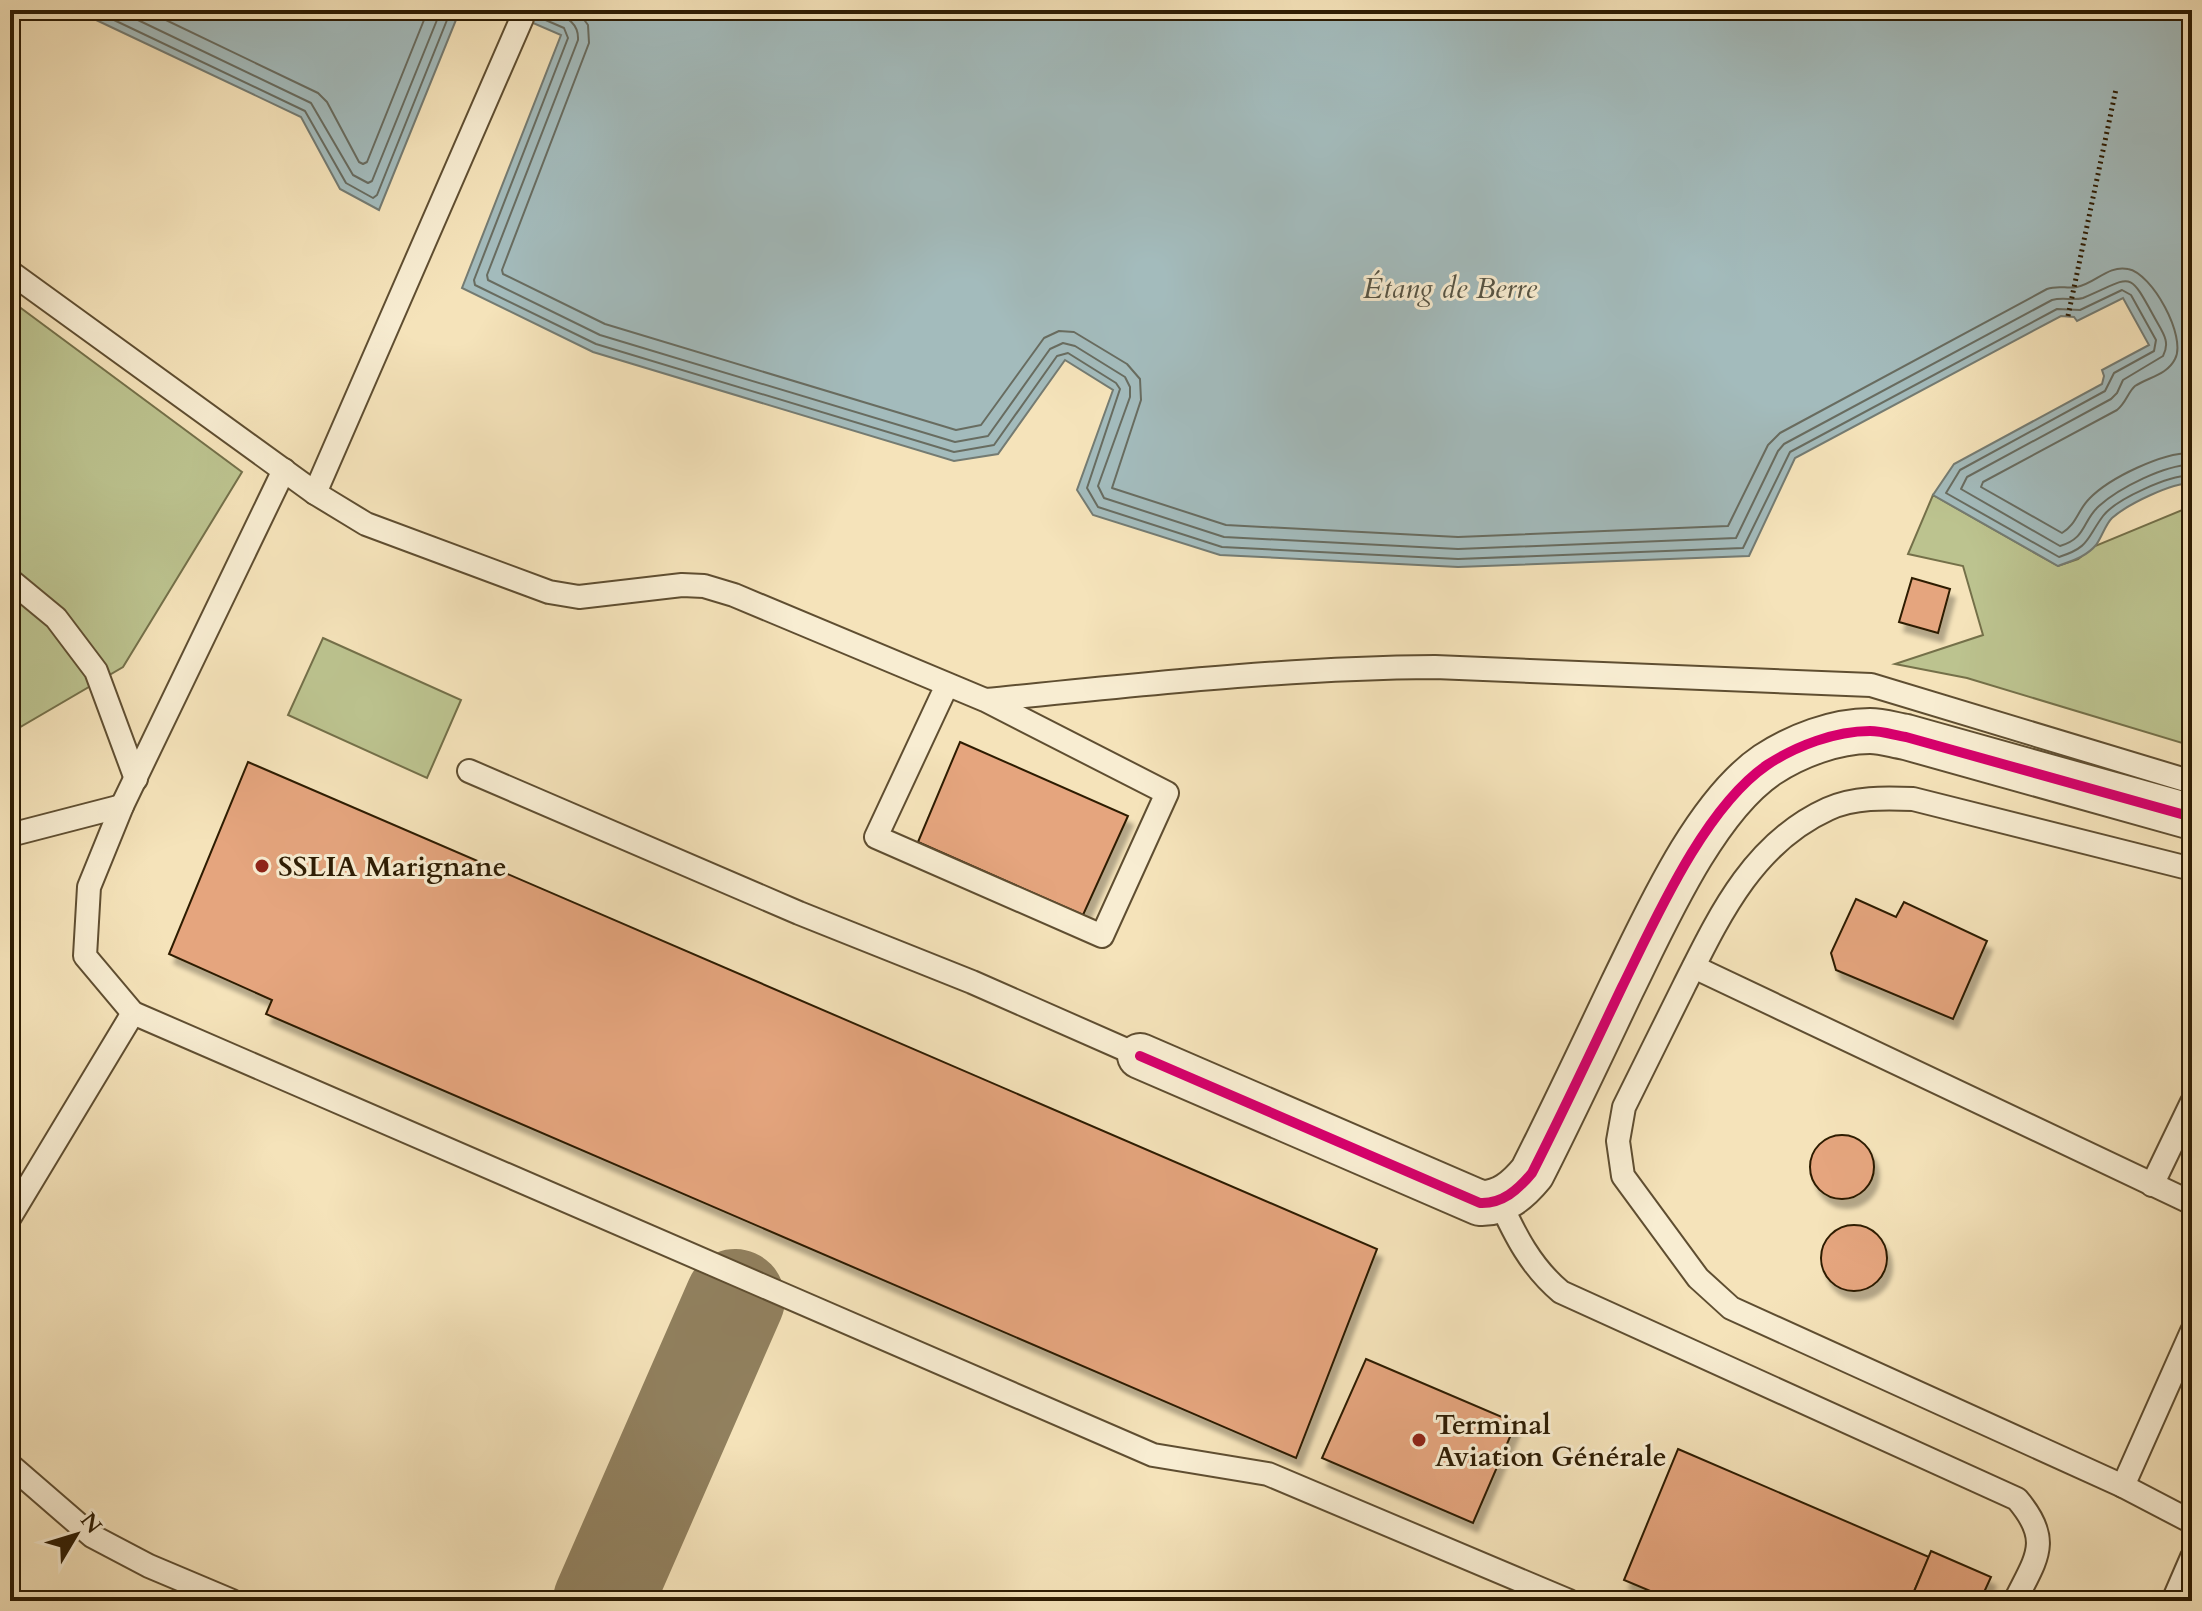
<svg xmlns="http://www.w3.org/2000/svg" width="2202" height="1611" viewBox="0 0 2202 1611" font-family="Cardo,serif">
	<defs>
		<filter id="shadow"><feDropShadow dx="5" dy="9" stdDeviation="2" flood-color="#0004"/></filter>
	</defs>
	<rect width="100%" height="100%" fill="#f5e3ba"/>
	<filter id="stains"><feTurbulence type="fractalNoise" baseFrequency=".0025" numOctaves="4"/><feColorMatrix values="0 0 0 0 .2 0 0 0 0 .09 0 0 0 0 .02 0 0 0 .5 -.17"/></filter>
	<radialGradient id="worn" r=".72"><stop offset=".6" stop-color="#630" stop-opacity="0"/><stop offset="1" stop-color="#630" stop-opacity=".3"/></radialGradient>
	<g fill="#bcc38f" stroke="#747049" stroke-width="2">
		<path d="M 10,300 L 242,472 L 123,667 L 10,733 Z"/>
		<path d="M 1933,495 L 2058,566 L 2078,559 L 2095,546 L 2192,506 L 2192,746 L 1967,678 L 1895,664 L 1983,635 L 1963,566 L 1908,554 Z"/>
		<path d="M 323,638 L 461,700 L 427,778 L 288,715 Z"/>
	</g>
	<g fill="#a3bbbc" stroke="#747b72" stroke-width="2">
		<path d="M 75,10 L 460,10 L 379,210 L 340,189 L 301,117 Z"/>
		<path d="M 503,10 L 2192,10 L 2192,483 C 2171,483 2128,504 2112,518 C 2105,525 2102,537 2096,545 C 2086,557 2071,561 2058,566 L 1933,495 L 1954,464 L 2102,384 L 2104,376 L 2102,370 L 2149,345 L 2123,298 L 2077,321 L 2074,317 L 2061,316 L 1795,458 L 1749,556 L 1458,567 L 1220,555 L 1093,515 L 1077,490 L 1113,390 L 1065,360 L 998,454 L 954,461 L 593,352 L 462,288 L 561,35 Z"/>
	</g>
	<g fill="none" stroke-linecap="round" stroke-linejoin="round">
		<g stroke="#686c60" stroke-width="2">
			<path d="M 93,10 L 305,111 L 346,183 L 373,198 L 377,195 L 451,10"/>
			<path d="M 117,10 L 311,103 L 353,175 L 368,183 L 372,181 L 441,10"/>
			<path d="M 145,10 L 318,93 L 327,102 L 359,162 L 363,164 L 367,162 L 428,10"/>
			<path d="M 549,10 C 564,17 579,21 578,40 L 487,275 L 488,280 L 600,335 L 955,442 L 988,436 L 1050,349 L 1063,343 L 1075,346 L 1125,377 L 1130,387 L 1130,397 L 1098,486 L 1104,498 L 1224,537 L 1458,549 L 1736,538 L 1778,451 L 1784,444 L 2052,300 C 2063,297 2074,301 2083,298 C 2135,276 2127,268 2157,322 C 2164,334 2170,343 2163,356 L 2123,380 L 2117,393 L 2111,399 L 1967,477 L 1961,489 L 2060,546 C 2087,538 2082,521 2099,506 C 2119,488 2166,464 2192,465"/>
			<path d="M 577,10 L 588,25 L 589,43 L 502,270 L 503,274 L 605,324 L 956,430 L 981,425 L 1044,338 L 1059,331 L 1074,332 L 1127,364 L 1140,379 L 1141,400 L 1112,488 L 1226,525 L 1458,537 L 1728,526 L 1768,445 L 1780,433 L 2047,289 C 2058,285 2067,289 2077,287 C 2096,283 2108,265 2128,269 C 2152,273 2187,337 2175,359 C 2167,375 2149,377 2135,386 C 2128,392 2126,403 2117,410 L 1983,482 L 1981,487 L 2062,533 C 2076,525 2078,510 2089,499 C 2109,478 2163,452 2192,453"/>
			<path d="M 534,15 L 564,28 L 568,38 L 474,280 L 475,285 L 596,344 L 954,452 L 994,445 L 1057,356 L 1068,353 L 1116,383 L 1120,389 L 1087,488 L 1098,507 L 1222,547 L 1458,559 L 1743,548 L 1790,452 L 2057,309 L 2080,310 L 2122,290 L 2131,295 L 2156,340 L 2154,351 L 2114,373 L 2105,391 L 1960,470 L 1946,493 L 2059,557 C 2090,547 2086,539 2103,516 C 2116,499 2171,474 2192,476"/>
		</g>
		<path stroke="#91805e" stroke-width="100" d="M 603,1601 L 735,1299"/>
	</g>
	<g fill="#e5a57e" stroke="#2d1c03" stroke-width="2" filter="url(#shadow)">
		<path d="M 1912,578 L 1950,589 L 1938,633 L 1899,622 Z"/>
		<path d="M 960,742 L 1128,816 L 1083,915 L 918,842 Z"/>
		<path d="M 248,762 L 1377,1249 L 1296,1458 L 266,1014 L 272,1000 L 169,954 Z"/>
		<path d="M 1856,899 L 1896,917 L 1904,902 L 1987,941 L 1953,1019 L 1836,970 L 1831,953 Z"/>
		<circle cx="1842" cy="1167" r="32"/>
		<circle cx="1854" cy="1258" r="33"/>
		<path d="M 1366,1359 L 1516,1423 L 1473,1523 L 1322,1458 Z"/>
		<path d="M 1678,1449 L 1929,1557 L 1910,1601 L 1674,1601 L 1624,1580 Z"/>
		<path d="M 1931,1551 L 1991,1577 L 1980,1601 L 1910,1601 Z"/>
	</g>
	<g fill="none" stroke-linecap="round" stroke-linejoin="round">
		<defs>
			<g id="lane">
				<path d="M 10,272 L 315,493 L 366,524 L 549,592 L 579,597 L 682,585 L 704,586 L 734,595 L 985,700 L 1167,793 L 1102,936 L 876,837 L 947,685"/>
				<path d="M 284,470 L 122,806 L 89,887 L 85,956 L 133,1013 L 1153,1455 L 1268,1474 L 1569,1601"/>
				<path d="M 315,493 L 522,18"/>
				<path d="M 10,580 L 56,618 L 96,671 L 136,779"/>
				<path d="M 986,700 C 1136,685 1284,668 1435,667 L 1871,685 L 2192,782"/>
				<path d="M 469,771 L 799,913 L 972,982 L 1140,1056"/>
				<path d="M 10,835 L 122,806"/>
				<path d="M 2192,869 L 1913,799 C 1885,798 1854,797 1828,809 C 1753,843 1719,916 1684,986 C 1664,1026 1644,1067 1624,1107 L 1618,1141 L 1623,1176 L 1698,1278 L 1731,1308 L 2123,1486 L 2192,1522"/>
				<path d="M 1694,967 L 2192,1203"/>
				<path d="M 2152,1185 L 2192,1102"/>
				<path d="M 1499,1200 C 1515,1235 1531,1267 1561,1292 L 2017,1499 C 2053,1541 2036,1558 2015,1601"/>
				<path d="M 10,1217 L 133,1013"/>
				<path d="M 10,1465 L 92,1536 L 149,1566 L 232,1601"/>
				<path d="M 2123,1486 L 2192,1331"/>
				<path d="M 2173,1601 L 2192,1557"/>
			</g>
			<path id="street" d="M 1140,1056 L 1480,1203 C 1502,1204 1518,1190 1532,1173 C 1563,1112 1592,1050 1622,987 C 1655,920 1704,808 1767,765 C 1796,746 1835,731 1870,731 C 1882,731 1894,735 1906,737 L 2192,817"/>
		</defs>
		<use href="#lane" stroke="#5f4e31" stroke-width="26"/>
		<use href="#street" stroke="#5f4e31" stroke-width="48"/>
		<path stroke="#2d1c03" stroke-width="5" stroke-dasharray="2 4" stroke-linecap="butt" d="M 2068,316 L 2116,89"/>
		<use href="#lane" stroke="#f8edd2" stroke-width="22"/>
		<use href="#street" stroke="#f8edd2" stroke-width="44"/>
		<defs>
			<path id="cycleway" d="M 1140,1056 L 1480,1203 C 1502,1204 1518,1190 1532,1173 C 1563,1112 1592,1050 1622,987 C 1655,920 1704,808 1767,765 C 1796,746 1835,731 1870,731 C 1882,731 1894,735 1906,737 L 2192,817"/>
		</defs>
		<use href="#cycleway" stroke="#f8edd2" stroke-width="15"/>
		<use href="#cycleway" stroke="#d6006c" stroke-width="10"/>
	</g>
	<g fill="#8f2418" stroke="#f8edd2" stroke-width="3">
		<circle cx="262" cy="866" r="8"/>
		<circle cx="1419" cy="1440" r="8"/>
	</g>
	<g text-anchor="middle" stroke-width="6" stroke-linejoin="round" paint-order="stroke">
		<g font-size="28" font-weight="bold" fill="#2d1c03" stroke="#f8edd2" text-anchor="start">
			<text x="278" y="876">SSLIA Marignane</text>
			<text x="1435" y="1434">Terminal<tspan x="1435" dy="32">Aviation Générale</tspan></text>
		</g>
		<g font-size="30" font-style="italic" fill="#565444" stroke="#f8edd2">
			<text x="1450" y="298">Étang de Berre</text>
		</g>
	</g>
	<rect width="2202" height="1611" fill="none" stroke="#f5e3ba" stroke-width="40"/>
	<rect x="12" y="12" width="2178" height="1587" fill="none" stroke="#2d1c03" stroke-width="4"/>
	<rect x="20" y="20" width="2162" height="1571" fill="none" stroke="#2d1c03" stroke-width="2"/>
	<g transform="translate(76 1535) rotate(52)" stroke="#f8edd2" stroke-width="6" paint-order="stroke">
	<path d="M0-6L14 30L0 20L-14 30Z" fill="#2d1c03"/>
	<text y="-12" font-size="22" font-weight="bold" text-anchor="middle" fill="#2d1c03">N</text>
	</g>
	<rect width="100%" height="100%" filter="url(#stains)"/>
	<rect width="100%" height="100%" fill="url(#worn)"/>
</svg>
